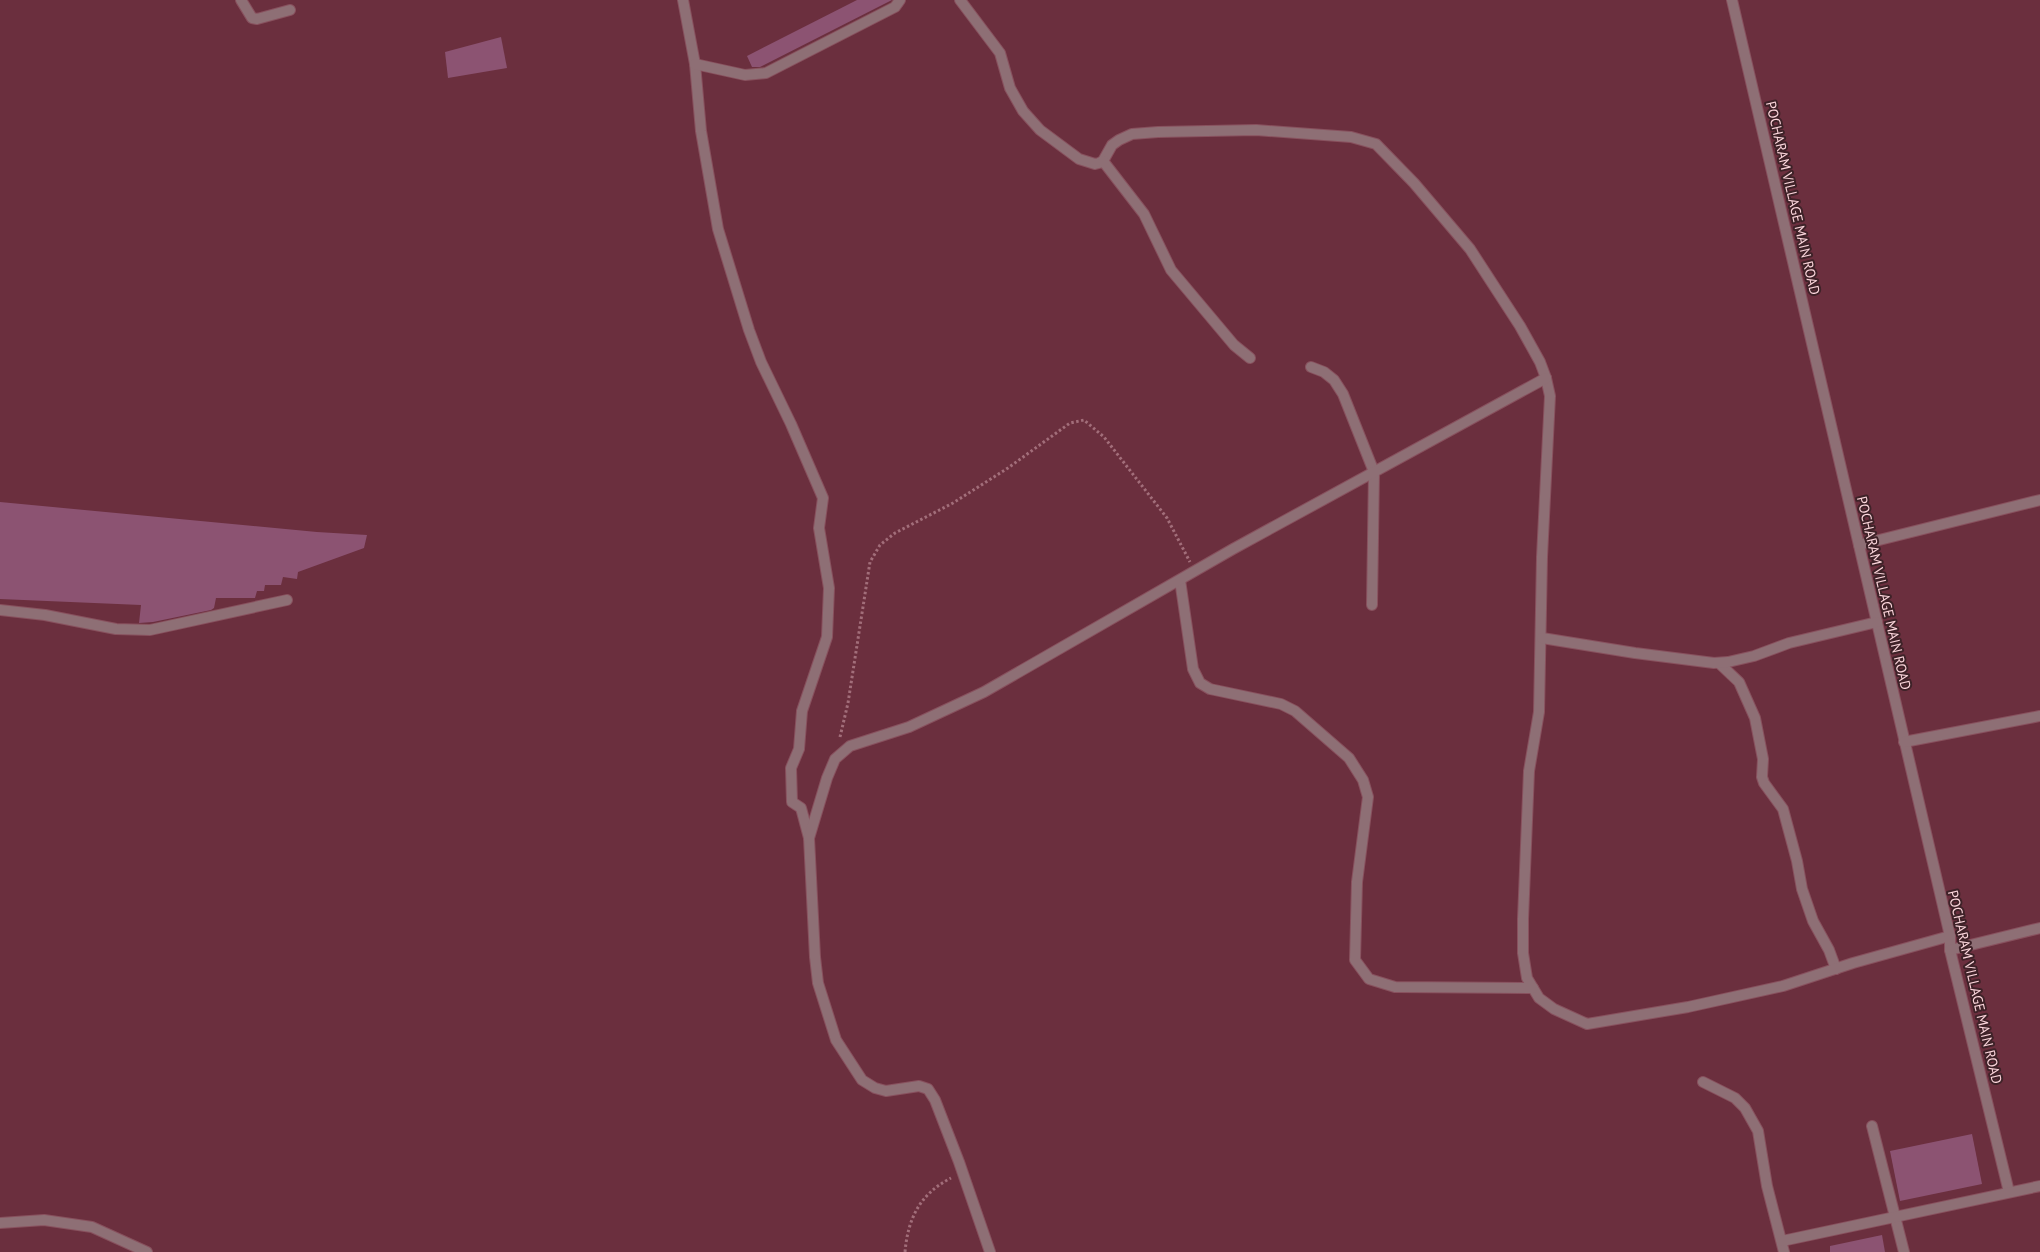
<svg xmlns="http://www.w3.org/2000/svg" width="2040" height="1252" viewBox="0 0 2040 1252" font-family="'PT Sans',sans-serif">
	<rect width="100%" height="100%" fill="#6b2f3e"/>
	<g fill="#8c5372">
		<path d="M 857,0 L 892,0 L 760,67 L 752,67 L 747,56 Z"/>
		<path d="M 501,37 L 507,68 L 448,78 L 445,52 Z"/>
		<path d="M 0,502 L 317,532 L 367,535 L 364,548 L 298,572 L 297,579 L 283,577 L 281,585 L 265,585 L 264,591 L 257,591 L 255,598 L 216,598 L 214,608 L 211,610 L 153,622 L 139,623 L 141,605 L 0,599 Z"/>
		<path d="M 1972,1134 L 1982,1184 L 1900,1201 L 1890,1151 Z"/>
		<path d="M 1882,1235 L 1885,1252 L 1830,1252 L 1830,1246 Z"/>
	</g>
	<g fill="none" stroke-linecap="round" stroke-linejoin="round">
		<defs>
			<path id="service" d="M 1719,663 L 1739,682 L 1755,718 L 1763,759 L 1762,777 L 1764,783 L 1783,809 L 1797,861 L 1802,889 L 1813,921 L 1829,950 L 1836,969"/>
			<g id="minor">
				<path d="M 241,0 L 252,18 L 257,19 L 290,10"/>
				<path d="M 683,0 L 695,64 L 701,131 L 718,229 L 749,330 L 761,362 L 791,424 L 823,498 L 819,528 L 829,588 L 827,637 L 802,711 L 799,749 L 791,768 L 792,802 L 801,808 L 809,838 L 815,957 L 818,983 L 836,1040 L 862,1080 L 875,1088 L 886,1091 L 919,1086 L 928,1089 L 935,1100 L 959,1162 L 990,1252"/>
				<path d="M 960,0 L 1000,53 L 1010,88 L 1023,111 L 1040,130 L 1079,159 L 1095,164 L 1099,163 L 1103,161 L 1112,145 L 1119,140 L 1132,134 L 1158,132 L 1256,130 L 1351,137 L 1376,144 L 1414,183 L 1470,249 L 1520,326 L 1540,362 L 1546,378 L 1550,396 L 1542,557 L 1539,712 L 1529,771 L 1523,919 L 1523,953 L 1527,978 L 1539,998 L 1554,1009 L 1587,1024 L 1688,1007 L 1783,986 L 1853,963 L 1950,936"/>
				<path d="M 1732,0 L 1950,936 L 1950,950 L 2009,1192"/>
				<path d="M 695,64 L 745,75 L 766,73 L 895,7 L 900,0"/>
				<path d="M 1103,161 L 1144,214 L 1171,270 L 1234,345 L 1250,358"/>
				<path d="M 1311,367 L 1324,372 L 1334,380 L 1343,394 L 1374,472 L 1372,605"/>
				<path d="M 1859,545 L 2040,500"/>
				<path d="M 1180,580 L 1193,669 L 1200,683 L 1210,689 L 1281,704 L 1295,711 L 1349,758 L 1363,780 L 1368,797 L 1357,882 L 1355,960 L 1369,979 L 1395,987 L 1533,988"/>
				<path d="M 0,610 L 45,615 L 116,629 L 150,630 L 287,600"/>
				<path d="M 1542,638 L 1635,653 L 1714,663 L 1728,662 L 1754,656 L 1789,643 L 1877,622"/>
				<path d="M 1904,742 L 2040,716"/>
				<path d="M 809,838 L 827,778 L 835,759 L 850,746 L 909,727 L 984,692 L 1233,549 L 1546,378"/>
				<path d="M 1950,950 L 2040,928"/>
				<path d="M 1703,1082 L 1735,1098 L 1745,1108 L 1758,1131 L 1767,1186 L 1784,1252"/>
				<path d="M 1872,1126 L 1904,1252"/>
				<path d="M 0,1223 L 44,1220 L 92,1227 L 147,1252"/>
				<path d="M 1782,1241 L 2040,1186"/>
			</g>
		</defs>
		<use href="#service" stroke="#88515e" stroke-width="12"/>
		<use href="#minor" stroke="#88515e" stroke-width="12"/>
		<g stroke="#a26e7a" stroke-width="3" stroke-dasharray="2.5 2.5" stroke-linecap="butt">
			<path d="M 840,737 L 848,703 L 870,562 L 880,545 L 895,533 L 953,503 L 1008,468 L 1070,423 L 1084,420 L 1104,437 L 1167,518 L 1190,562"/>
			<path d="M 905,1252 C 908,1218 920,1194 951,1178"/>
		</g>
		<use href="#service" stroke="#8e6f75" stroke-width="10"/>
		<use href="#minor" stroke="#8e6f75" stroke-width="10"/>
	</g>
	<g text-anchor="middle" stroke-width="4" stroke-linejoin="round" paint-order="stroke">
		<g font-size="14" fill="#fdd7dd" stroke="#3e2228">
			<text transform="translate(1793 198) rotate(77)" y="5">POCHARAM VILLAGE MAIN ROAD</text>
			<text transform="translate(1884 593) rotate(77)" y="5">POCHARAM VILLAGE MAIN ROAD</text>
			<text transform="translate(1975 987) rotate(77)" y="5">POCHARAM VILLAGE MAIN ROAD</text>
		</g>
	</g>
</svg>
